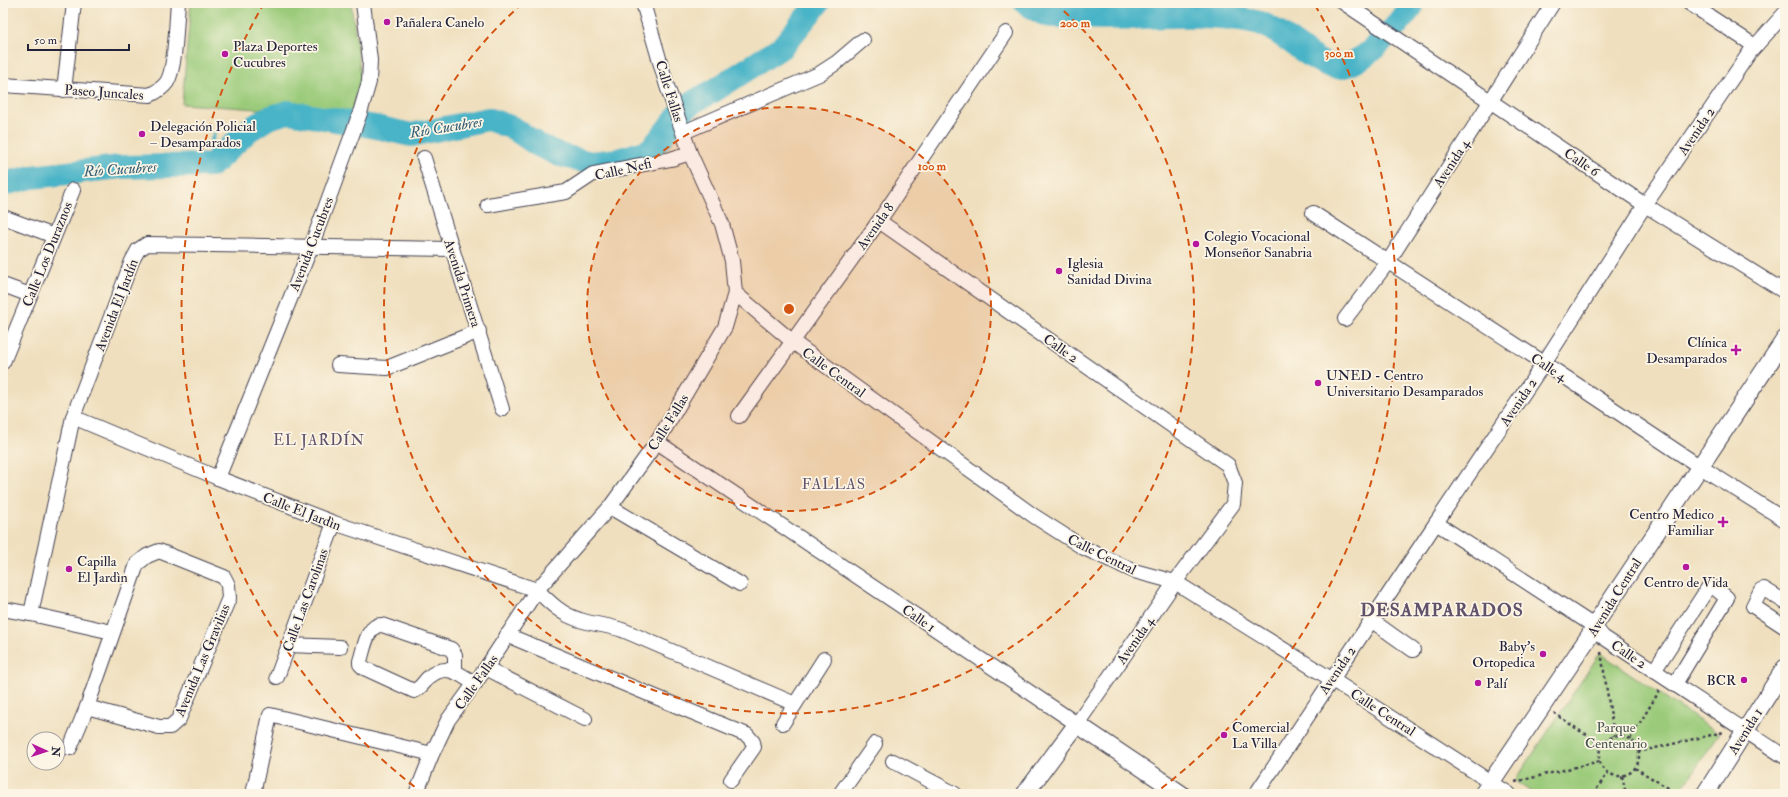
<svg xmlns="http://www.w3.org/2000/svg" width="1788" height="797" viewBox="0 0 1788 797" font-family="'IM FELL Double Pica',serif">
	<rect width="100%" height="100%" fill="#fcf5e5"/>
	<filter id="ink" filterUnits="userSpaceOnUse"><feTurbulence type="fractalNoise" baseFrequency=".025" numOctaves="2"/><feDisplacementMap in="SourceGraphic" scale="8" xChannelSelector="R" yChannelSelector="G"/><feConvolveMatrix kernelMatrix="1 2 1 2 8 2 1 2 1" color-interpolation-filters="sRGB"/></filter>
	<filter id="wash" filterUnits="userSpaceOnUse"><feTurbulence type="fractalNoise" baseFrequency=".012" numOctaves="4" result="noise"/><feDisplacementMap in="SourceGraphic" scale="16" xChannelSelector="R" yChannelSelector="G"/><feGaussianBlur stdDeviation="0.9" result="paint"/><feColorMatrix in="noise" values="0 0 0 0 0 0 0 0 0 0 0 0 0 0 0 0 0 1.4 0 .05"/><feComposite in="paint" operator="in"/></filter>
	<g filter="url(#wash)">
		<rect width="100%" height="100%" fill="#efdfbe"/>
		<g fill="#9bcb7a" stroke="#5e765a">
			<path d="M 191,3 L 351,3 L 361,77 L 350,118 L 275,105 L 258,109 L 182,104 Z"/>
			<path d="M 1600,653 L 1719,734 L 1678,794 L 1534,794 L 1515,781 Z"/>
		</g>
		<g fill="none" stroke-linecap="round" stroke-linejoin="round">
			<path stroke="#4ab4c7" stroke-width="4" d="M 212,165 L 210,146 L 214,134"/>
			<g stroke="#4ab4c7" stroke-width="24">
				<path d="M 1026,3 C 1033,7 1040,13 1047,15 C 1057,17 1070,16 1081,17 C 1139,21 1198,9 1256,22 C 1281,27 1317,70 1340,67 C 1365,64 1397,26 1412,6 L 1412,3"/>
				<path d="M 3,184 L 32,177 L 120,167 L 212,165 L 249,130 L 268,118 L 288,112 L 376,127 L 411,135 L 488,119 L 513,128 L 538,145 L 560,155 L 591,163 L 618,160 L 648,151 L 654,146 L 681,112 L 693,102 L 715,90 L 782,47 L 818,3"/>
			</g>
		</g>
	</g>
	<g filter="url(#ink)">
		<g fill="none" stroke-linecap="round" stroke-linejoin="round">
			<defs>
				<g id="minor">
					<path d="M 1344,3 L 1645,205 L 1785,292"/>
					<path d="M 1689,3 L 1755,46"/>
					<path d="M 3,85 L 150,95 C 156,92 163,88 167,82 C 176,68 176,22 178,3"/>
					<path d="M 64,90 L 74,3"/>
					<path d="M 684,132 L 819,74 L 836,63 L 863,40"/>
					<path d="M 424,158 L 502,409"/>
					<path d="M 488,205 L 566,192 L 593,174 L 671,159 L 690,153"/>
					<path d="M 1313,213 L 1544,363 L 1699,466 L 1785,520"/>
					<path d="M 3,217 L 54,236"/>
					<path d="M 3,285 L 30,295"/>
					<path d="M 735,293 L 793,342 L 1034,516 L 1084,548 L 1134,571 L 1175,582 L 1331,679 L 1509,794"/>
					<path d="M 1345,319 L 1388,262 L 1553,3"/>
					<path d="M 3,362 L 73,190"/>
					<path d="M 338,365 L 387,368 L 479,331"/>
					<path d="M 739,416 L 879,221 L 1006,33"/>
					<path d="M 73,417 L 218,478 L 334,523 L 537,590 C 549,602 562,615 580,620 C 595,625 610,625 625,631 L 795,704"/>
					<path d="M 657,442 L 1077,724 L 1175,582 L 1233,504 L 1235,483 L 1228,465 L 879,221"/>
					<path d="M 218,478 L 311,247 L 360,113 L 369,82 L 370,60 L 363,3"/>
					<path d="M 610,507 L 740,584"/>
					<path d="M 1436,523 L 1594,626 L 1603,637 L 1785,757"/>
					<path d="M 159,551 L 224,577 L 228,585 L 229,598 L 179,719 L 170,727 L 159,727 L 87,707 L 137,564 L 147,556 Z"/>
					<path d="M 1785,602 L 1764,589 L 1761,590 L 1753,606 L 1785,627"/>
					<path d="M 3,609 L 31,614 L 73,417 L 132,261 L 138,250 L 147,244 L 452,249"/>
					<path d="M 31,614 L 112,632"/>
					<path d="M 1371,620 L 1413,650"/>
					<path d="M 507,635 L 747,735 L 753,742 L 754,747 L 731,780"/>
					<path d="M 288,645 L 340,647"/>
					<path d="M 486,668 L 585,719"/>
					<path d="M 455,670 L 455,655 L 451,649 L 382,625 C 367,624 364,649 360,661 L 360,664 L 364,668 L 414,691 C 421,688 423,683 428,678 C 445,662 459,673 475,684"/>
					<path d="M 1654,671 L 1708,588 L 1715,588 L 1727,598 L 1675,684"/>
					<path d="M 277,677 L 334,523"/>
					<path d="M 783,723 L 824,659"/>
					<path d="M 70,748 L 87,707"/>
					<path d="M 893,761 L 955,794"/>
					<path d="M 253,794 L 270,715 L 432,754"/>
					<path d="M 416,794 L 432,754 L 448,720 L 486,668 L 537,590 L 610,507 L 657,442 L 725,327 L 735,293 L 732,261 L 722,224 L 690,153 L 667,86 L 643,3"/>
					<path d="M 840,794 L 875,744"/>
					<path d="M 1256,794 L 1436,523 L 1544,363 L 1645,205 L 1750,52 L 1785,13"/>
				</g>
				<g id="major">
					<path d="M 1025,794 L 1077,724 L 1181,794"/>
					<path d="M 1483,794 L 1590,635 L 1594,626 L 1785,339"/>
					<path d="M 1705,794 L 1785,668"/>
				</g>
			</defs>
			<use href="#minor" stroke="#413e4f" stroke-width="16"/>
			<use href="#major" stroke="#413e4f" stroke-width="19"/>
			<g stroke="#413e4f" stroke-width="2.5" stroke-dasharray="3 3" stroke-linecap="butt">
				<path d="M 1601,652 L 1614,736"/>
				<path d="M 1554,713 L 1602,746"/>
				<circle cx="1619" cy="756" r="20"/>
				<path d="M 1630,739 L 1660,690"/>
				<path d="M 1638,752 L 1724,732"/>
				<path d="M 1635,768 L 1678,794"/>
				<path d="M 1622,776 L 1626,794"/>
				<path d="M 1515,782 L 1600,761"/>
				<path d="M 1593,794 L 1608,773"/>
			</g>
			<use href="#minor" stroke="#fff" stroke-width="14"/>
			<use href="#major" stroke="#fff" stroke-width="17"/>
		</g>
	</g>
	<circle cx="789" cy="309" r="202" fill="#d45411" fill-opacity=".12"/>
	<g fill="none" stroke="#d45411" stroke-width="2" stroke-dasharray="7 5">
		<circle cx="789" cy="309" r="202"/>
		<path d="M1055 3A405 405 0 1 1 523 3"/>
		<path d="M424 794A607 607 0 0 1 263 5M1315 5A607 607 0 0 1 1154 794"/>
	</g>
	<g fill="#b5179e" stroke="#fcf5e5" stroke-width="1.5">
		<circle cx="387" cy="22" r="4"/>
		<circle cx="225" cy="54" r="4"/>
		<circle cx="142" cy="134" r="4"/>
		<circle cx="1196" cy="244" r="4"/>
		<circle cx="1059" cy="271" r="4"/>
		<path d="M1734 344h4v4h4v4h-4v4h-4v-4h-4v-4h4z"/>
		<circle cx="1318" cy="383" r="4"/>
		<path d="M1721 516h4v4h4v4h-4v4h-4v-4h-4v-4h4z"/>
		<circle cx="1686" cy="567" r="4"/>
		<circle cx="69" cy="569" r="4"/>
		<circle cx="1543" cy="654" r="4"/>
		<circle cx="1744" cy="680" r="4"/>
		<circle cx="1478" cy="683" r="4"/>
		<circle cx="1224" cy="735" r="4"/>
	</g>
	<g text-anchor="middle" stroke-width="3.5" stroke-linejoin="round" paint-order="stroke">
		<g font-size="14" fill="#22223b" stroke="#fcf5e5" text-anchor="start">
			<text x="395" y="27">Pañalera Canelo</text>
			<text x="233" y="51">Plaza Deportes<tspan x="233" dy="16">Cucubres</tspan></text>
			<text x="150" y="131">Delegación Policial<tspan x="150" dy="16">– Desamparados</tspan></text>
			<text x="1204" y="241">Colegio Vocacional<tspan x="1204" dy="16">Monseñor Sanabria</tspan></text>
			<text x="1067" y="268">Iglesia<tspan x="1067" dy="16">Sanidad Divina</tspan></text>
			<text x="1727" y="347" text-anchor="end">Clínica<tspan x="1727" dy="16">Desamparados</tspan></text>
			<text x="1326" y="380">UNED - Centro<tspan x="1326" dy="16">Universitario Desamparados</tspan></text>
			<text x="1714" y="519" text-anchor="end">Centro Medico<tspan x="1714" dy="16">Familiar</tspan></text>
			<text x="77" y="566">Capilla<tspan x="77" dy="16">El Jardìn</tspan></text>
			<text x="1686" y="587" text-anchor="middle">Centro de Vida</text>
			<text x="1535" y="651" text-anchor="end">Baby's<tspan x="1535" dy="16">Ortopedica</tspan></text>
			<text x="1736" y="685" text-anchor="end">BCR</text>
			<text x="1486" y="688">Palí</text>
			<text x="1232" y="732">Comercial<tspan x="1232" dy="16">La Villa</tspan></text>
		</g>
		<g font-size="14" fill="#22223b" stroke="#fcf5e5">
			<text transform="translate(670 91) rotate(72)" y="5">Calle Fallas</text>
			<text transform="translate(104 92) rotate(4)" y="5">Paseo Juncales</text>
			<text transform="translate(1696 131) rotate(-56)" y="5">Avenida 2</text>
			<text transform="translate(1582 162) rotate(34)" y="5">Calle 6</text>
			<text transform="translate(1451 163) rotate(-57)" y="5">Avenida 4</text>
			<text transform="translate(623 169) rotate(-13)" y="5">Calle Nefi</text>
			<text transform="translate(875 226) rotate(-55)" y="5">Avenida 8</text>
			<text transform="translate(311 244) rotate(-69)" y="5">Avenida Cucubres</text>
			<text transform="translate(47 254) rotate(-68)" y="5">Calle Los Duraznos</text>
			<text transform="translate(463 283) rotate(72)" y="5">Avenida Primera</text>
			<text transform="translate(116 305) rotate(-69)" y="5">Avenida El Jardín</text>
			<text transform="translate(1061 348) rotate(35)" y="5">Calle 2</text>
			<text transform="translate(1549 367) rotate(33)" y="5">Calle 4</text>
			<text transform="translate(834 372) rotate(36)" y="5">Calle Central</text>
			<text transform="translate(1518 402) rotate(-56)" y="5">Avenida 2</text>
			<text transform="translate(668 422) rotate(-58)" y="5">Calle Fallas</text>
			<text transform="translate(302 511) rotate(21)" y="5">Calle El Jardìn</text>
			<text transform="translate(1102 554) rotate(26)" y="5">Calle Central</text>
			<text transform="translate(1614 597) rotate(-58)" y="5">Avenida Central</text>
			<text transform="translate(305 600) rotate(-70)" y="5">Calle Las Carolinas</text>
			<text transform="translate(919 618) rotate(34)" y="5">Calle 1</text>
			<text transform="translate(1135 640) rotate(-55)" y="5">Avenida 4</text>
			<text transform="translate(1629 654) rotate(34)" y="5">Calle 2</text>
			<text transform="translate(202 660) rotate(-67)" y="5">Avenida Las Gravilias</text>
			<text transform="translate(1337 670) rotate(-56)" y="5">Avenida 2</text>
			<text transform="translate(476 682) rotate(-55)" y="5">Calle Fallas</text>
			<text transform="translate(1383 712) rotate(33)" y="5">Calle Central</text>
			<text transform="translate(1745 731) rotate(-58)" y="5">Avenida 1</text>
		</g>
		<g font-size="14" fill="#46554e" stroke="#fcf5e5">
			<text x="1616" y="732">Parque<tspan x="1616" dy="16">Centenario</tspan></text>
		</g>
		<g font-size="15" font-style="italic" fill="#325c73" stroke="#fcf5e5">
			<text transform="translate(446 127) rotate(-9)" y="5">Río Cucubres</text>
			<text transform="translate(120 169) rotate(-4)" y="5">Río Cucubres</text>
		</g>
		<g font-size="15" letter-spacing="1" fill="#61526c" stroke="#fcf5e5">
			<text x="319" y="445">EL JARDÍN</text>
			<text x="834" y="489">FALLAS</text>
		</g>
		<g font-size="18" font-weight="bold" letter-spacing="1" fill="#61526c" stroke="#fcf5e5">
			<text x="1442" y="616">DESAMPARADOS</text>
		</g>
	</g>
	<circle cx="789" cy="309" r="6" fill="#d45411" stroke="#fcf5e5" stroke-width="2"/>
	<g font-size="12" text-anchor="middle" font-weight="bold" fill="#d45411" stroke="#fcf5e5" stroke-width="3.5" stroke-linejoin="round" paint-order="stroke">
		<text x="1075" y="27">200 m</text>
		<text x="1339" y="57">300 m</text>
		<text x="932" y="170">100 m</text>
	</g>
	<rect width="1788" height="797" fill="none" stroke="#fcf5e5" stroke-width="16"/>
	<g transform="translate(46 751) rotate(93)"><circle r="19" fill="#fcf5e5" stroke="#a5a1a1"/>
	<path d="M0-3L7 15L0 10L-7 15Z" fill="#b5179e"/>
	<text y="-6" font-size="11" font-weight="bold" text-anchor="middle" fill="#22223b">N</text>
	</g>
	<path d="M28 44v6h101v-6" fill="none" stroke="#22223b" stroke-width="2"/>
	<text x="34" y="44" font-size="12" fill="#22223b" stroke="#fcf5e5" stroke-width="3" paint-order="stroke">50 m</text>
</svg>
